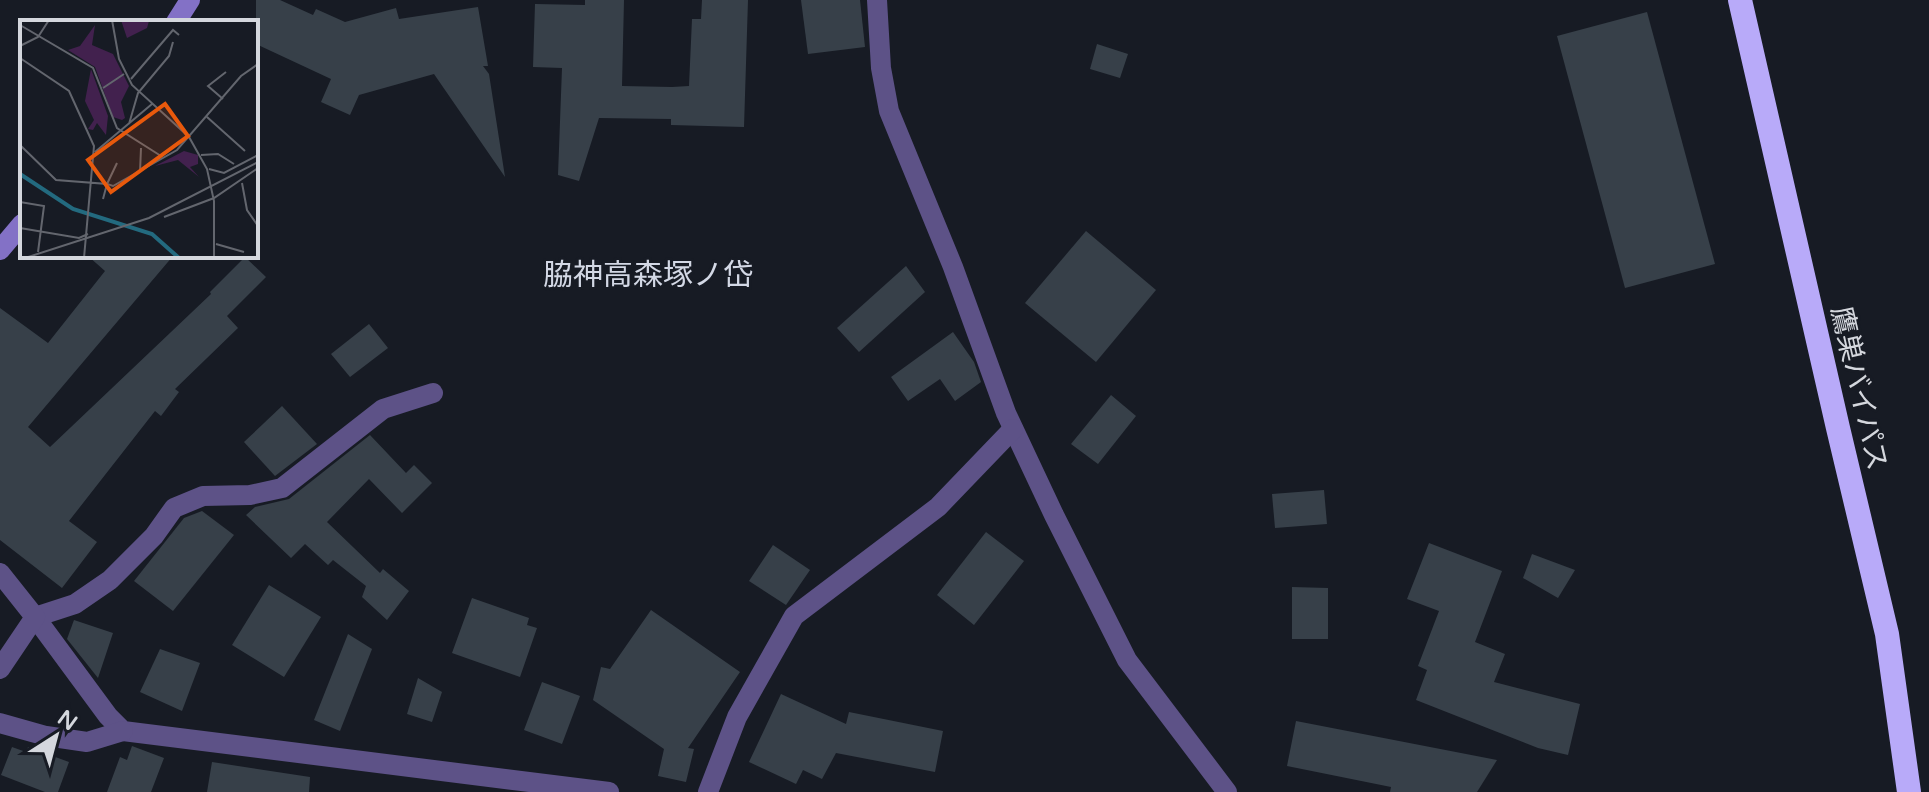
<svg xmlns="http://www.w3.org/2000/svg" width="1929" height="792" viewBox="0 0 1929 792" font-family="'Varela Round','Noto Sans JP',sans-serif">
	<rect width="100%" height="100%" fill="#171b24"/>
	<g fill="#374049">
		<path d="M 256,0 L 280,0 L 313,15 L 316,9 L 345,22 L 396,8 L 399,19 L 478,7 L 488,66 L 483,66 L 489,74 L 505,177 L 434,74 L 359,95 L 350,115 L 321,102 L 331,79 L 256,44 Z"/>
		<path d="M 585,0 L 624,0 L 622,86 L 672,87 L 689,86 L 692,19 L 701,19 L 702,0 L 748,0 L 744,127 L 671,125 L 671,119 L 599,118 L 579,181 L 558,175 L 562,68 L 533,67 L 535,4 L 585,5 Z"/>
		<path d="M 801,0 L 860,0 L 865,47 L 808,54 Z"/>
		<path d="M 1647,12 L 1715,264 L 1625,288 L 1557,36 Z"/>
		<path d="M 1097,44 L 1128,54 L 1120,78 L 1090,69 Z"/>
		<path d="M 1086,231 L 1156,290 L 1096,362 L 1025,303 Z"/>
		<path d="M 88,256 L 173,256 L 28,427 L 50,447 L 211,294 L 210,292 L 245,257 L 266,277 L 227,316 L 238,328 L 175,389 L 179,392 L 161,416 L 155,411 L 69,521 L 97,542 L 62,588 L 0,540 L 0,308 L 48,343 L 105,271 Z"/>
		<path d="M 906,266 L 925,292 L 859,352 L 837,328 Z"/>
		<path d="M 369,324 L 388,348 L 350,377 L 331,354 Z"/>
		<path d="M 953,332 L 974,362 L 981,382 L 955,401 L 940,379 L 908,401 L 891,377 Z"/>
		<path d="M 1111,395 L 1136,416 L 1098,464 L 1071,444 Z"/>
		<path d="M 282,406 L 317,444 L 275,476 L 244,442 Z"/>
		<path d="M 370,435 L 406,473 L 414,465 L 432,483 L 402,513 L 369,479 L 327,522 L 380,573 L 383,569 L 409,591 L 387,620 L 362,597 L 366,586 L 333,560 L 328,565 L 305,544 L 291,558 L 246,515 L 255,507 L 289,499 Z"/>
		<path d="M 1324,490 L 1327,524 L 1275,528 L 1272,494 Z"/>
		<path d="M 202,511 L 234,535 L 173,611 L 134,581 L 184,518 Z"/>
		<path d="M 986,532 L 1024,561 L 974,625 L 937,595 Z"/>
		<path d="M 1429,543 L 1502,571 L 1475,642 L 1505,654 L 1494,682 L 1580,704 L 1568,755 L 1538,748 L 1416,700 L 1427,670 L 1418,666 L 1439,611 L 1407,599 Z"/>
		<path d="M 773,545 L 810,570 L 786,605 L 749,581 Z"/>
		<path d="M 1532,554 L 1575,570 L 1558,598 L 1523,578 Z"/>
		<path d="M 269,585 L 321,617 L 284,677 L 232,645 Z"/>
		<path d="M 1292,587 L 1328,588 L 1328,639 L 1292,639 Z"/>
		<path d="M 472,598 L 529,618 L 527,625 L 537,628 L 520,677 L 452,653 Z"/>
		<path d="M 651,610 L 740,672 L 688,748 L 694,749 L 686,782 L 658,776 L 664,749 L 593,700 L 601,667 L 610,669 Z"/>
		<path d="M 74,620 L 113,633 L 98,678 L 67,639 Z"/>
		<path d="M 348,634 L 372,649 L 340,731 L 314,720 Z"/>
		<path d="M 160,649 L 200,663 L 182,711 L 140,692 Z"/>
		<path d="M 418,678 L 442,692 L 432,722 L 407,714 Z"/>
		<path d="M 542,682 L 580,696 L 562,744 L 524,730 Z"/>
		<path d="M 781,694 L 846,724 L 849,712 L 943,731 L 935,772 L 836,753 L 822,779 L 803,770 L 796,784 L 749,762 Z"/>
		<path d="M 1296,721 L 1497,760 L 1477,792 L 1390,792 L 1391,787 L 1287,766 Z"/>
		<path d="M 132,746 L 164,758 L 151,792 L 107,792 L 120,757 L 127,760 Z"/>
		<path d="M 12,747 L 26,752 L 28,747 L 69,762 L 58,792 L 45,792 L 1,775 Z"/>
		<path d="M 212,762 L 310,777 L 309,792 L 207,792 Z"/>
	</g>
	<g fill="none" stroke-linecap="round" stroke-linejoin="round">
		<g stroke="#5d5287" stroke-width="20">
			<path d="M 877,0 L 881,68 L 889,111 L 953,267 L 1006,413 L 1054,515 L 1127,660 L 1227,792"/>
			<path d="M 433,393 L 383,409 L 282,488 L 250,495 L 203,496 L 174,508 L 154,536 L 110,580 L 75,604 L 35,617 L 108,716 L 123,731 L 609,792"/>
			<path d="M 0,573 L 35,617 L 0,669"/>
			<path d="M 0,723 L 46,736 L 87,742 L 123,731"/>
			<path d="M 708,792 L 737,717 L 794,616 L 938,507 L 1013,429"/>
		</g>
		<g stroke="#8371c6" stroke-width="20">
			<path d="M 176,22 L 190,0"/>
			<path d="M 0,250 L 22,224"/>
		</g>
		<path stroke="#b8aaf9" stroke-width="24" d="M 1740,0 L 1838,428 L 1887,634 L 1909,792"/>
	</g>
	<g text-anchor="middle" stroke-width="6" stroke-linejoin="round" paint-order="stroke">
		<g font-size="28" fill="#d4d7dd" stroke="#171b24">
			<text transform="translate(1860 388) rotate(77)" y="10">鷹巣バイパス</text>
		</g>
		<g font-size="30" fill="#d3d8e5" stroke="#171b24">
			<text x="648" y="285">脇神高森塚ノ岱</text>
		</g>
	</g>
	<g transform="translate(20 20)">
		<rect width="238" height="238" fill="#171b24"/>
		<path d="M 101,0 L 129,0 L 129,1 L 127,8 L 107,18 ZM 75,5 L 72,25 L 93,34 L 109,66 L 101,82 L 105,98 L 102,100 L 93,97 L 75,47 L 48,30 L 60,26 ZM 71,49 L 88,96 L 86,115 L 77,103 L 73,110 L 68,109 L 74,100 L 65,81 ZM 164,131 L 178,135 L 178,144 L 170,147 L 179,157 L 158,140 L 135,146 Z" fill="#42214e"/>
		<path fill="none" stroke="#236a7f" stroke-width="4" d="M 0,154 L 53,189 L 132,214 L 159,238"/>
		<path fill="none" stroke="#63666e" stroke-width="2" d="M 92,0 L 99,39 L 112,65 L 169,117 L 187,149 L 194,181 L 194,238M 0,5 L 73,48 L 97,108 L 141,136M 0,26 L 18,17 L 29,0M 0,38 L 49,71 L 74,126 L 64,238M 111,59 L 153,10 L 159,15M 83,68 L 104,54M 203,79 L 188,66 L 206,52M 187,97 L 225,131M 109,104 L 118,73 L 149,36 L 153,22M 0,125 L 36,160 L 87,164 L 83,179M 75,132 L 132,84M 181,135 L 198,134 L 214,144M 97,143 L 87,164 L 93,166 L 157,130 L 221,56 L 238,44M 189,149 L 204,153 L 238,135M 120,152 L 121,128M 222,163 L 227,190 L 238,206M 0,182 L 24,186 L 18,232M 144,197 L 194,178 L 238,148M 0,208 L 59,218 L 68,214M 196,224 L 224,232M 5,238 L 129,198 L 238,142"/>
		<path fill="#e8590c" fill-opacity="0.15" stroke="#e8590c" stroke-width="4" d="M 145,84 L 168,116 L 91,172 L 68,140 Z"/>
		<rect width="238" height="238" fill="none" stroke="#d4d7dd" stroke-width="4"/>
	</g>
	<g transform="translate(56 736) rotate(36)" stroke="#171b24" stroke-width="6" paint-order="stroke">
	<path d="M0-6L14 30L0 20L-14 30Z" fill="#d4d7dd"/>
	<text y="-12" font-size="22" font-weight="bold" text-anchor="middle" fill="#d4d7dd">N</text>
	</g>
</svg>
